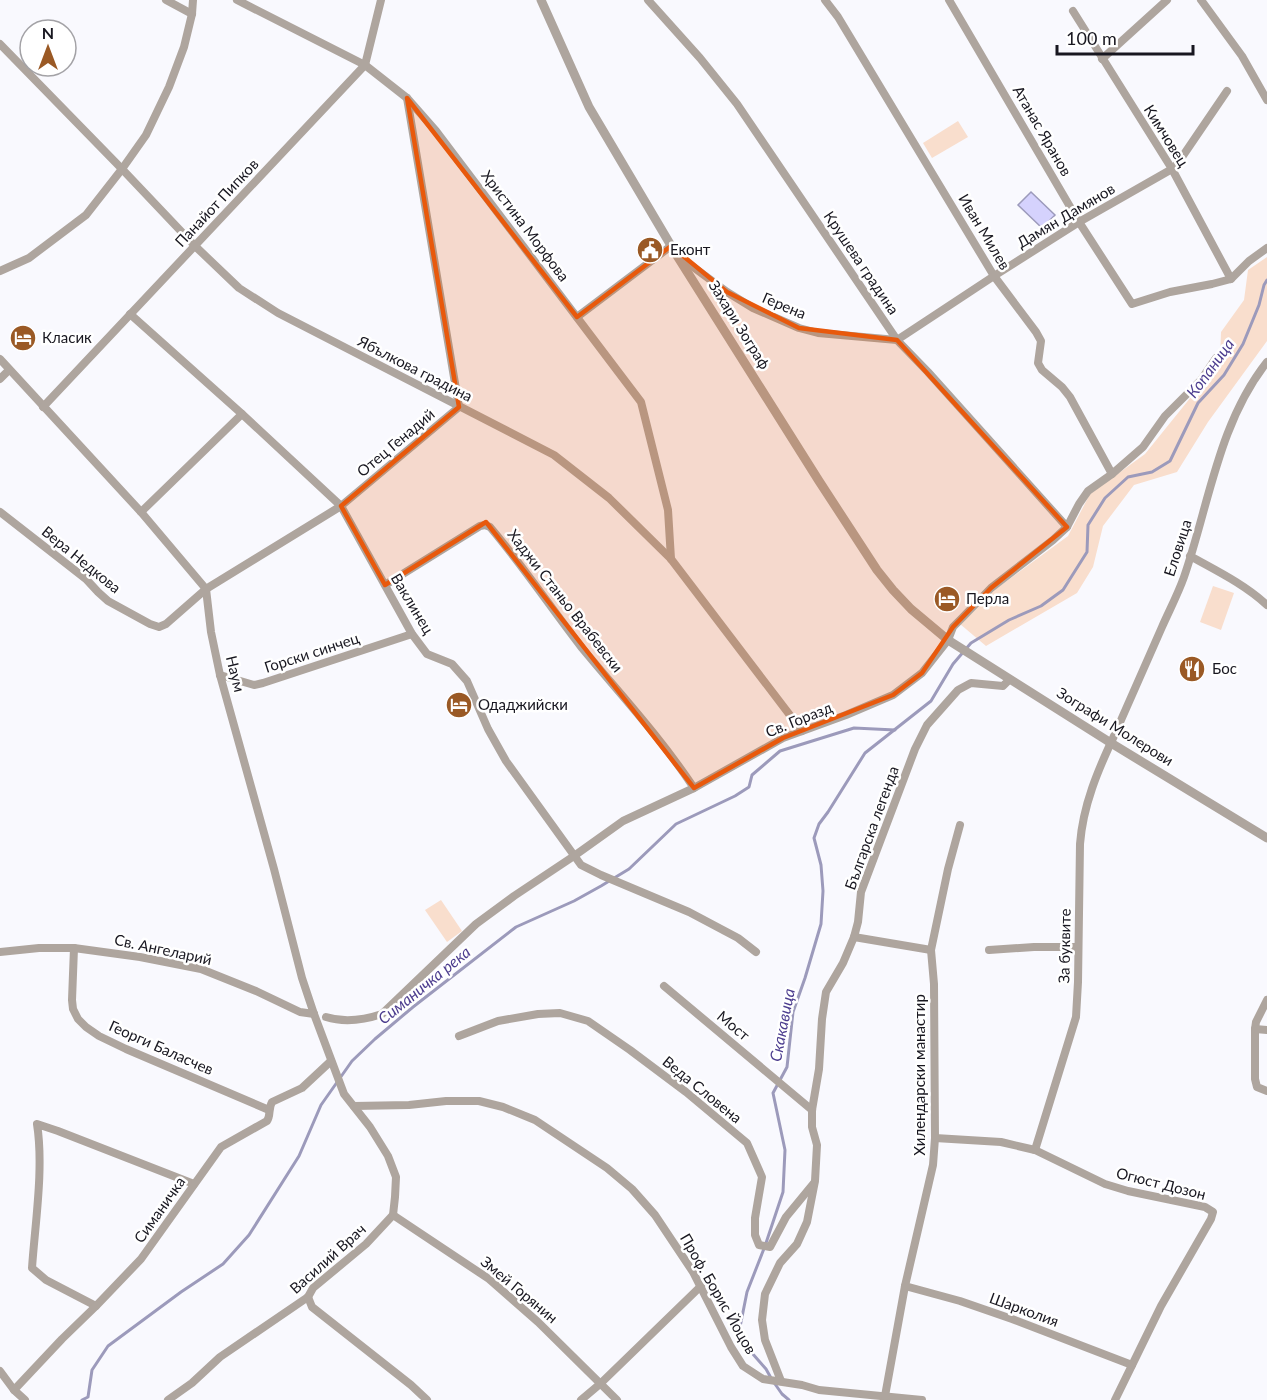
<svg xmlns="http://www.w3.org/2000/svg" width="1267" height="1400" viewBox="0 0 1267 1400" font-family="Lato,sans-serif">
	<rect width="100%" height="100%" fill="#f9f9fe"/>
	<g fill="#f9decd">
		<path d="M 958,121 L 968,137 L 932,158 L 923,143 Z"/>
		<path d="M 1267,257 L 1267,341 L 1208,422 L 1177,472 L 1134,485 L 1103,526 L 1093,567 L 1077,593 L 986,646 L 960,624 L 993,591 L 1068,536 L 1090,494 L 1145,454 L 1220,361 L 1221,332 L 1244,300 L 1248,270 Z"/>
		<path d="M 1213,586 L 1234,593 L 1221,630 L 1200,622 Z"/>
		<path d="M 441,900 L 462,931 L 447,942 L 425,910 Z"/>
	</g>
	<path fill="#d5d2fd" stroke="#9c9abb" stroke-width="1.5" d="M 1031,192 L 1055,215 L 1042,228 L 1018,205 Z"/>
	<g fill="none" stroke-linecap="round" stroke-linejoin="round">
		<g stroke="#9c9abb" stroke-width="3">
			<path d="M 771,1378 L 766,1369 L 738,1337 L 747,1292 L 765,1246 L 783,1192 L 785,1150 L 773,1093 L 787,1067 L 793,1012 L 805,978 L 821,924 L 823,891 L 821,865 L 814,838 L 819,824 L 828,812 L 865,753 L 931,701 L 953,664 L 971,643 L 1009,620 L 1041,606 L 1063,590 L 1087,552 L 1088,525 L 1105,498 L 1128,477 L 1152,472 L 1170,461 L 1198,403 L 1224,375 L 1243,344 L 1259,305 L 1264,285 L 1267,280"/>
			<path d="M 775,1384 L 782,1394 L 789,1400"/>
			<path d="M 82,1400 L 88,1397 L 92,1370 L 108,1346 L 181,1292 L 223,1264 L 249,1235 L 299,1156 L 321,1105 L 352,1061 L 375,1039 L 413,1007 L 516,927 L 574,901 L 601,886 L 629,869 L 676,824 L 735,796 L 749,787 L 752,775 L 780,751 L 854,728 L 895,730"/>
		</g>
		<g stroke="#aea59e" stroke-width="8">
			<path d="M 166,0 L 192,14"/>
			<path d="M 237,0 L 365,65 L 407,98 L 436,131 L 641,402 L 668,510 L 671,559"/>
			<path d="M 648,0 L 700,58 L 737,104 L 897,340 L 928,372 L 1067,527"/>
			<path d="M 825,0 L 838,17 L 994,276 L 1036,332 L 1041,341 L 1038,363 L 1042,370 L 1062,387 L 1070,397 L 1112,474"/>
			<path d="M 949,0 L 1079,222 L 1132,304 L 1170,292 L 1212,284 L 1231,279 L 1249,261 L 1267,248"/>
			<path d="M 1201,0 L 1242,56 L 1267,100"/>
			<path d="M 1073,11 L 1172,169 L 1231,279"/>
			<path d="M 0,44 L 122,169 L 195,246 L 239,288 L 278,313 L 554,455 L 609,498 L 671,559 L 802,731"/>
			<path d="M 1102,59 L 1167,0"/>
			<path d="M 677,255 L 727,292 L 753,308 L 799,328 L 818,333 L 897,340 L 994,276 L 1079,222 L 1172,169 L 1178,163 L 1227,91"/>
			<path d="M 0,271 L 29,258 L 86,215 L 122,169 L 146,135 L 169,87 L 184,47 L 192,14 L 193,0"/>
			<path d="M 130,314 L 242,414 L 341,506 L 412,634 L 427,654 L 452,664 L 467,681 L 488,729 L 506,761 L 581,865 L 601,875 L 689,912 L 738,938 L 756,952"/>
			<path d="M 577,317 L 671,246"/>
			<path d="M 0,359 L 141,512 L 206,589 L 211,632 L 220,675 L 274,869 L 302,978 L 314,1014 L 344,1094 L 370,1127 L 388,1156 L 396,1177 L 395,1197 L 393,1215 L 366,1244 L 313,1288 L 308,1297 L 220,1357 L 192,1383 L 168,1400"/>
			<path d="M 0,379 L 9,370"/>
			<path d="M 43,407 L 365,65 L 381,0"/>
			<path d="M 0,512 L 86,579 L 98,592 L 108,601 L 150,624 L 159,627 L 166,624 L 206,589 L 341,506 L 459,407 L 407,98"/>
			<path d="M 141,512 L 242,414"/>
			<path d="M 1190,556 C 1217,571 1244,584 1267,605"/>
			<path d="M 385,585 L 480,526 L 485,525 L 490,527 C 523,566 551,608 582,648 C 620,694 661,738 694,788"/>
			<path d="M 220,675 L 254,685 L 263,683 L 412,634"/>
			<path d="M 854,937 L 931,950"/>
			<path d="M 74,948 L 72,1000 L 73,1009 L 78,1019 L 86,1027 L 99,1036 L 126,1049 L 269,1110"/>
			<path d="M 989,950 L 1034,947 L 1078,947"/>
			<path d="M 0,952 L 39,948 L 74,948 L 140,957 L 201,969 L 256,991 L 300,1012 L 314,1014"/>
			<path d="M 664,986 L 812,1110"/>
			<path d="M 1267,1000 L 1256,1022 L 1255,1029 L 1255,1079 L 1257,1087 L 1267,1091"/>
			<path d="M 326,1017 C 345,1023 364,1020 382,1014 L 476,924 L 514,896 L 574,856 L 623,821 L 694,788 L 783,738 L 846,715 L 893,695 L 922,673 L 948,640 L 953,627 L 962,618 L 991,588 L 1053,540 L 1067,527 L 1079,504 L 1088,491 L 1112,474 L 1143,447 L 1165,416 L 1201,380 L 1216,358"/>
			<path d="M 1255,1029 L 1267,1030"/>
			<path d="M 459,1036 L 498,1021 L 538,1014 L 560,1013 L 588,1021 L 630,1050 L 686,1092 L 747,1143 L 762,1177 L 755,1218 L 755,1235 L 759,1245 L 770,1247 L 786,1217 L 814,1183"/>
			<path d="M 354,1106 L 409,1105 L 446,1101 L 479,1101 L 503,1107 L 535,1120 L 607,1168 L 632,1189 L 655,1215 L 693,1272 L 731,1347 L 743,1366 L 763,1379 L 802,1385 L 819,1390 L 922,1400"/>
			<path d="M 935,1138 L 1001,1142 L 1035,1150 L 1105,1184 L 1128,1191 L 1205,1207 L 1213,1212 L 1211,1219 L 1161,1306 L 1115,1400"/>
			<path d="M 1035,1150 L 1076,1017 L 1078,982 L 1080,844 C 1083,805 1098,770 1114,736 C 1130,700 1146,664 1162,627 C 1169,611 1178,594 1184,577 C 1209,505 1218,424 1267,362"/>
			<path d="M 393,1215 L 489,1279 L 538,1322 L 617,1400"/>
			<path d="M 905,1286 L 960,1301 L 1012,1319 L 1132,1365"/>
			<path d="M 308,1297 L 312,1307 L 411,1385 L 427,1400"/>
			<path d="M 96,1306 L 46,1280 L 32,1268 C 35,1224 44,1168 37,1124 L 58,1131 L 194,1184"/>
			<path d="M 0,1371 L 14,1390 L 25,1400"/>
			<path d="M 781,1381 L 765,1340 L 762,1320 L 765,1294 L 780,1263 L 797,1244 L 807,1222 L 815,1181 L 817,1145 L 812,1127 L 812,1110 L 819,1069 L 822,1019 L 826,992 L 843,963 L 854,937 L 858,922 L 861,892 L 915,749 L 927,725 L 958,690 L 971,683 L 1003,686 L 1009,680"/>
			<path d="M 14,1390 L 62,1339 L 96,1306 L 141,1259 L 221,1147 L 267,1121 C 271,1115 268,1109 272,1102 L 302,1088 L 331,1061"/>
			<path d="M 885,1396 L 905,1286 L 933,1165 L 935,1138 L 934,984 L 931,950 L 948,869 L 960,825"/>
			<path d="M 581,1400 L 600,1384 L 701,1286"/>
		</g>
		<path stroke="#aea59e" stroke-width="9" d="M 541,0 L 589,107 L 676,254 L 819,481 L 877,570 L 893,590 L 911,609 L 948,640 L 1111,743 L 1267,838"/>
	</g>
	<path fill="#e8590c" fill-opacity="0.2" stroke="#e8590c" stroke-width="4.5" stroke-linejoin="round" d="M 407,98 L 577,317 L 671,246 L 727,292 L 799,328 L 897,340 L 1067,527 L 991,588 L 953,627 L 922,673 L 893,695 L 783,738 L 694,788 L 486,522 L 385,585 L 341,506 L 459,407 Z"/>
	<defs>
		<symbol id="civic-disc" viewBox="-11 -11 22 22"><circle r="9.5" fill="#9a5925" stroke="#fff"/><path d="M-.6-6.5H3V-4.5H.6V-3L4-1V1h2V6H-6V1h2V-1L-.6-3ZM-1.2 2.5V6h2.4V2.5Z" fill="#fff"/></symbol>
		<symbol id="hotel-disc" viewBox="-11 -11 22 22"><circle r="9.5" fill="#9a5925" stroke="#fff"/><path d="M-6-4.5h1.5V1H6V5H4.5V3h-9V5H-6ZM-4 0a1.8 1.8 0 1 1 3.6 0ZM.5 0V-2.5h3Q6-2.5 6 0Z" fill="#fff"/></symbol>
		<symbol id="restaurant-disc" viewBox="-11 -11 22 22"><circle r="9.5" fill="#9a5925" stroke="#fff"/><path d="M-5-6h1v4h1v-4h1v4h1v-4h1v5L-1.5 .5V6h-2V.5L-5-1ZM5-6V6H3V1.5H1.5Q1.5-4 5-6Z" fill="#fff"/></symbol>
	</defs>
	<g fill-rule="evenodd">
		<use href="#civic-disc" x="635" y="235" width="30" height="30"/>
		<use href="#hotel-disc" x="8" y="323" width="30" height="30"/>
		<use href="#hotel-disc" x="932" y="584" width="30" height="30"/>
		<use href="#restaurant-disc" x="1177" y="654" width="30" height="30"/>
		<use href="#hotel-disc" x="444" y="690" width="30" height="30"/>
	</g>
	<g text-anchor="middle" stroke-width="5" stroke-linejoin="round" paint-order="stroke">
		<g font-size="15" fill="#181720" stroke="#fff">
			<text transform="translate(1042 131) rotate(60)" y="5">Атанас Яранов</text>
			<text transform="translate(1166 136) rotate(58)" y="5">Кимчовец</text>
			<text transform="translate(217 203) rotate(-47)" y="5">Панайот Пипков</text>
			<text transform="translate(1066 216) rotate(-31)" y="5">Дамян Дамянов</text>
			<text transform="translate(525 226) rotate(53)" y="5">Христина Морфова</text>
			<text transform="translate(984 232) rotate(59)" y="5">Иван Милев</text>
			<text transform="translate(861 263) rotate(56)" y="5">Крушева градина</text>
			<text transform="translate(784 306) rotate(23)" y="5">Герена</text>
			<text transform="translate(739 325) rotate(58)" y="5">Захари Зограф</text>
			<text transform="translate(415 369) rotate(27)" y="5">Ябълкова градина</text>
			<text transform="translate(396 443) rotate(-40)" y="5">Отец Генадий</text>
			<text transform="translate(1178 548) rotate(-72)" y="5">Еловица</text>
			<text transform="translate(81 560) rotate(39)" y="5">Вера Недкова</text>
			<text transform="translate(565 601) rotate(52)" y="5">Хаджи Станьо Врабевски</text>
			<text transform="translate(412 604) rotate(59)" y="5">Ваклинец</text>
			<text transform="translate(312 653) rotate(-18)" y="5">Горски синчец</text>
			<text transform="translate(235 674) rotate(76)" y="5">Наум</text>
			<text transform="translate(799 720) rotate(-22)" y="5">Св. Горазд</text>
			<text transform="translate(1115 727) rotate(32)" y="5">Зографи Молерови</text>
			<text transform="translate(872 828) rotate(-70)" y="5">Българска легенда</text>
			<text transform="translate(1065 946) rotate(-89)" y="5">За буквите</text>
			<text transform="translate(163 950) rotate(12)" y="5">Св. Ангеларий</text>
			<text transform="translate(733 1026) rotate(40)" y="5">Мост</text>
			<text transform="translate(161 1048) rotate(24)" y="5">Георги Баласчев</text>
			<text transform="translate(920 1075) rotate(-90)" y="5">Хилендарски манастир</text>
			<text transform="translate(702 1090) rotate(39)" y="5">Веда Словена</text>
			<text transform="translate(1161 1184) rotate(14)" y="5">Огюст Дозон</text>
			<text transform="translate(160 1210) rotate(-55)" y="5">Симаничка</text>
			<text transform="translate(328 1259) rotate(-42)" y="5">Василий Врач</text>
			<text transform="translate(519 1290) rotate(40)" y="5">Змей Горянин</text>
			<text transform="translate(718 1294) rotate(60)" y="5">Проф. Борис Йоцов</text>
			<text transform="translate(1024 1310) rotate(20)" y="5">Шарколия</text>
		</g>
		<g font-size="15" fill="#181720" stroke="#fff" text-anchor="start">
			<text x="670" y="255">Еконт</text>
			<text x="42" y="343">Класик</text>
			<text x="966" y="604">Перла</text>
			<text x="1212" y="674">Бос</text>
			<text x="478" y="710">Одаджийски</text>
		</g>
		<g font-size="16" font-style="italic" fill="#4d3e8f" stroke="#fff">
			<text transform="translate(1210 368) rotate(-54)" y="6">Копаница</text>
			<text transform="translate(424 985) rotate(-39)" y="6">Симаничка река</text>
			<text transform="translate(782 1025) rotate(-79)" y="6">Скакавица</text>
		</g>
	</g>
	<g transform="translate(48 48)"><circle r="28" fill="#ffffff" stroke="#a3a2a6" stroke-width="1.5"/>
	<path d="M0-4.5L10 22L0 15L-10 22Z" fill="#9a5925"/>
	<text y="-9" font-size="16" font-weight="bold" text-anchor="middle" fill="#181720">N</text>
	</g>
	<path d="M1057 45v9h136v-9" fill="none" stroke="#181720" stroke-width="3"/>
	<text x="1066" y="45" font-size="18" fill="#181720" stroke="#ffffff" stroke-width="4.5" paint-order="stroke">100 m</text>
</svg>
